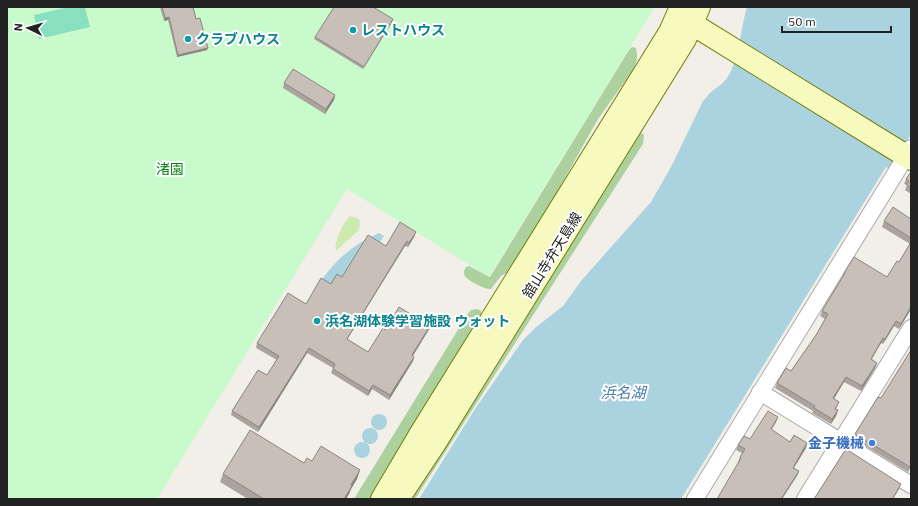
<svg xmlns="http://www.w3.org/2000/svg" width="918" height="506" viewBox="0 0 918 506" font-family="'IBM Plex Sans','Noto Sans JP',sans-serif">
	<rect width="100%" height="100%" fill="#f2efe9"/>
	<path fill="#cdebb0" d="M 351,216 L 359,219 L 360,224 L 359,230 L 336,251 C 333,244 344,219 351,216 Z"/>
	<g fill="#add19e">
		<path d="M 632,47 L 636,48 C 638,56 637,63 633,70 L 598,119 L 515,267 L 510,271 L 501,276 L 491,289 C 486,290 468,281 465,276 C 463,273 464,270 466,267 L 469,266 L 490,277 L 629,50 Z"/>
		<path d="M 636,133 L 641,133 L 644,135 L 643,144 L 415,499 L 406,499 Z"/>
		<path d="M 477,309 L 481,311 L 482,317 L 373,499 L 354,499 L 467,315 L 471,310 Z"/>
	</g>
	<path fill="#c8facc" d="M 7,7 L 655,7 L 489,277 L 347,189 L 157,499 L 7,499 Z"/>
	<path fill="#88e0be" d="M 69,7 L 85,7 L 90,27 L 39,39 L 34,15 Z"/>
	<g fill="#aad3df">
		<path d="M 747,7 L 911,7 L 911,134 L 891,170 L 886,167 L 681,499 L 419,499 L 475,409 L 523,340 L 535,328 L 563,306 L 581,281 L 651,202 L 671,167 L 703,101 C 706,98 708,95 711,92 C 717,87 723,84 727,78 C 740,58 740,30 747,7 Z"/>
		<path d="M 379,233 L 384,236 C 373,254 348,277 329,288 L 320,282 C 335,260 354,244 379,233 Z"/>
		<circle cx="379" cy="422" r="8"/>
		<circle cx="370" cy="436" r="8"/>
		<circle cx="362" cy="450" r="8"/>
	</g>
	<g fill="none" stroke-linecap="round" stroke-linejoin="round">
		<defs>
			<g id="street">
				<path d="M 760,392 L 911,485"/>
				<path d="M 695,499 L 911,148"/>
				<path d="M 805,499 L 911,328"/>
			</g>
			<g id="secondary">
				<path d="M 681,17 L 911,159"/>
				<path d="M 382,499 L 421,433 L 670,32 L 681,7"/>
				<path d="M 398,499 L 435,443 L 685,39 L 699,7"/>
			</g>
		</defs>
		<use href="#street" stroke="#a9a9a9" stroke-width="18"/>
		<use href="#secondary" stroke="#707d05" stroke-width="24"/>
		<use href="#street" stroke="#fff" stroke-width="16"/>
		<use href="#secondary" stroke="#f7fabf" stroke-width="22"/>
	</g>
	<g fill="#aba49e">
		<path d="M 160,7 L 193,7 L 196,19 L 207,50 L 177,57 L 168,20 L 164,21 Z"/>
		<path d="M 392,22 L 363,69 L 314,39 L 315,37 Z"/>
		<path d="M 284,83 L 335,95 L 334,100 L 325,114 L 283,88 Z"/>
		<path d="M 911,172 L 911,194 L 905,190 L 907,185 L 904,184 L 906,179 Z"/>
		<path d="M 911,219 L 911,309 L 899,329 L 894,326 L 883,344 L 881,343 L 871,359 L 877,363 L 875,368 L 861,391 L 844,382 L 834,399 L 839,402 L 836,409 L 838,410 L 836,416 L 831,424 L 812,413 L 813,411 L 775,388 L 777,383 L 791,371 L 816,335 L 825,319 L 820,316 L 822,311 L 843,278 L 844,273 L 887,277 L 899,262 L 910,244 L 882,227 L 884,221 Z"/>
		<path d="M 416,232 L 414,237 L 408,247 L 405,246 L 347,339 L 368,352 L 385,330 L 430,326 L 428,331 L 413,356 L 414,357 L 413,361 L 389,400 L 372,389 L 368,396 L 331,373 L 333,368 L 307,353 L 258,432 L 231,415 L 232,411 L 267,375 L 277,360 L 256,348 L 257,343 L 331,284 L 342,277 L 386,246 Z"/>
		<path d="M 881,398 L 911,467 L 908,472 L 854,439 L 855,434 Z"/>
		<path d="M 778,417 L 776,422 L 771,430 L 790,442 L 807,443 L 806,448 L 794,468 L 799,471 L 797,476 L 738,462 L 740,457 L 742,453 L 736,450 L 738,445 L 750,439 Z"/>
		<path d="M 312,461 L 360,470 L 357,479 L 351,489 L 349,494 L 346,499 L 248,499 L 220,482 L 223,474 L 304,463 Z"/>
	</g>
	<g fill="#8b8681">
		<path d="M 169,17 L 168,20 L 164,21 L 165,18 Z"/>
		<path d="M 393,19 L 392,22 L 363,69 L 364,67 Z"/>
		<path d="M 208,48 L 207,50 L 177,57 L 178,55 Z"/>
		<path d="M 335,95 L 334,100 L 325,114 L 326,109 Z"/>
		<path d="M 416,232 L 414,237 L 408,247 L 409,243 Z"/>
		<path d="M 407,241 L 405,246 L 345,343 L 347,339 Z"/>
		<path d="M 911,307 L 911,309 L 899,329 L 901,324 Z"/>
		<path d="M 896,321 L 894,326 L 883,344 L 885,339 Z"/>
		<path d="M 430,326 L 428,331 L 410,360 L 412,355 Z"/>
		<path d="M 883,338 L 881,343 L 869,364 L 871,359 Z"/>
		<path d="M 309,348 L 307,353 L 258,432 L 259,427 Z"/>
		<path d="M 414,357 L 413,361 L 389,400 L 390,395 Z"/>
		<path d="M 877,363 L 875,368 L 861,391 L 862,386 Z"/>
		<path d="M 846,377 L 844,382 L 831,403 L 833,398 Z"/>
		<path d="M 373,385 L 372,389 L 368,396 L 369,391 Z"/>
		<path d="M 838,410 L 836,416 L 831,424 L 832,419 Z"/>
		<path d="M 778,417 L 776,422 L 769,434 L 771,429 Z"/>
		<path d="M 807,443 L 806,448 L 791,472 L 793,468 Z"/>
		<path d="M 360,470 L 357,479 L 351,489 L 349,494 L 346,499 L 344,499 L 351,485 Z"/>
		<path d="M 799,471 L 797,476 L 782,499 L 781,499 Z"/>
		<path d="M 901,484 L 899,489 L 893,499 L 892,499 Z"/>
	</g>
	<g fill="#c7bfb8" stroke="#8b8681">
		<path d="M 162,7 L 193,7 L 196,19 L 200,18 L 208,48 L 178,55 L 169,17 L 165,18 Z"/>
		<path d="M 334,7 L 373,7 L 393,19 L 364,67 L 315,37 Z"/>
		<path d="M 293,69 L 335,95 L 326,109 L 284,83 Z"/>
		<path d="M 911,172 L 911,187 L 907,185 L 909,181 L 906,179 Z"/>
		<path d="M 893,207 L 911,219 L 911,238 L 884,221 Z"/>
		<path d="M 400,222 L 416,232 L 409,243 L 407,241 L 347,339 L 368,352 L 383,328 L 385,330 L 399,307 L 430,326 L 412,355 L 414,357 L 390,395 L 373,385 L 369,391 L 333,369 L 335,364 L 309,348 L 259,427 L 232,411 L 258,370 L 267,375 L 279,356 L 257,343 L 288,293 L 306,304 L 321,278 L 331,284 L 337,274 L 342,277 L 368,235 L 386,246 Z"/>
		<path d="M 911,242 L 911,307 L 901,324 L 896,321 L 885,339 L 883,338 L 871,359 L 877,363 L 862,386 L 846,377 L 833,398 L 839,402 L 835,409 L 838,410 L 832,419 L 814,408 L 815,406 L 777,383 L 786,368 L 791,371 L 816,335 L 828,314 L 822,311 L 845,273 L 844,273 L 854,257 L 887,277 L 897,261 L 899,262 Z"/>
		<path d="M 911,350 L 911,465 L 910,467 L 855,434 L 878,397 L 881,398 Z"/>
		<path d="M 768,411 L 778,417 L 771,429 L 790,442 L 794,435 L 807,443 L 793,468 L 799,471 L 781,499 L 717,499 L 741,458 L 740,457 L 745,449 L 738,445 L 744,436 L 750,439 Z"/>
		<path d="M 250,430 L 304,463 L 307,458 L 312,461 L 321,446 L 360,470 L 351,485 L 352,486 L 344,499 L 264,499 L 223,474 Z"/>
		<path d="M 846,449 L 901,484 L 893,498 L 895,499 L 814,499 Z"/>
	</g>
	<g fill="#0f9aa8" stroke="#fff" stroke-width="1.5">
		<circle cx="353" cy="30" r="4"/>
		<circle cx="188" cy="39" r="4"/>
		<circle cx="317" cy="321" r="4"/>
	</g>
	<circle fill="#3f7fe0" stroke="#fff" stroke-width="1.5" cx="872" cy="443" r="4"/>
	<g text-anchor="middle" stroke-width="4" stroke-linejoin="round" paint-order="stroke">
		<g font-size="14" font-weight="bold" fill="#0d838f" stroke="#fff" text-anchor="start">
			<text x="361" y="35">レストハウス</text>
			<text x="196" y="44">クラブハウス</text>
			<text x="325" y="326">浜名湖体験学習施設 ウォット</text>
		</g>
		<g font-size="14" fill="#0c8416" stroke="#fff">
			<text x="170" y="174">渚園</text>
		</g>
		<g font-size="14" fill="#222" stroke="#fff">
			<text transform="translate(552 255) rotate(-58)" y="5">舘山寺弁天島線</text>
		</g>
		<g font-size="14" font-weight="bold" fill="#366cbe" stroke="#fff" text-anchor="end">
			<text x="864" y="448">金子機械</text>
		</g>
		<g font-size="15" font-style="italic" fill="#4a7aab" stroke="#fff">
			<text x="623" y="398">浜名湖</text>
		</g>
	</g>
	<rect width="918" height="506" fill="none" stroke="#222222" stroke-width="16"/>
	<g transform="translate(28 28) rotate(275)" stroke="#ffffff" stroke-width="3" paint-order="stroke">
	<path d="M0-3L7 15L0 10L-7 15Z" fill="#222222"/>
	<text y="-6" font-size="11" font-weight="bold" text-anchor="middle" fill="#222222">N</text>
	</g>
	<path d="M782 26v6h109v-6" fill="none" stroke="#222222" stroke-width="2"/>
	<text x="788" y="26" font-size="12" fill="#222222" stroke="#ffffff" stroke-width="3" paint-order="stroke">50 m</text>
</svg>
